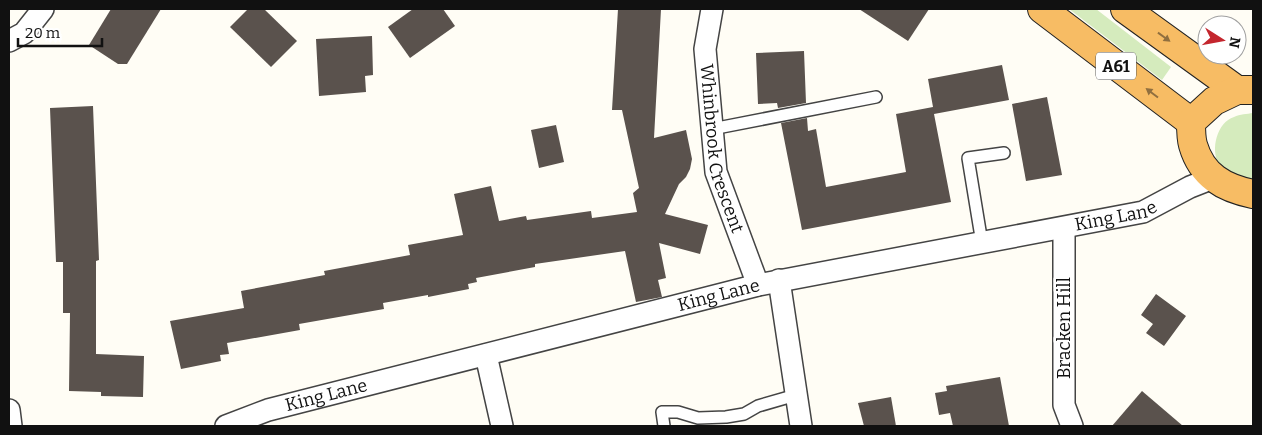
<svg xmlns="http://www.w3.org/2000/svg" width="1262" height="435" viewBox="0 0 1262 435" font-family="Bitter,serif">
	<rect width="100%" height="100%" fill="#fffdf5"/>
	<g fill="#d5ebbd">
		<path d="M 1069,9 L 1096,9 L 1171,67 L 1162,80 Z"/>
		<path d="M 1253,113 L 1253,182 C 1242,178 1226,175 1219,164 C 1210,150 1217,122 1234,117 C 1240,114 1247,114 1253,113 Z"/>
	</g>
	<g fill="#5a524d">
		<path d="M 111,9 L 161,9 L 127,64 L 118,64 L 89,45 Z"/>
		<path d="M 248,9 L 264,9 L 297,41 L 271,67 L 230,27 Z"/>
		<path d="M 413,9 L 443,9 L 455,26 L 410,58 L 388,27 Z"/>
		<path d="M 618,9 L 661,9 L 654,138 L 686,130 L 692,159 L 690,169 L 686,177 L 679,184 L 665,214 L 708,225 L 700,254 L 659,243 L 666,278 L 658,280 L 662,297 L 636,302 L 625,251 L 535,264 L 535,267 L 476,278 L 477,282 L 468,284 L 469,289 L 428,297 L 428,295 L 383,303 L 384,309 L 299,324 L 300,330 L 227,343 L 229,354 L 220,355 L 221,361 L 181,369 L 170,321 L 244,308 L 241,291 L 325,275 L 324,271 L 410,255 L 408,245 L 463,235 L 454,194 L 491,186 L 499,221 L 526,216 L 527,220 L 591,211 L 592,218 L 637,212 L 633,193 L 639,188 L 622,110 L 612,110 Z"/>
		<path d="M 859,9 L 929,9 L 908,41 Z"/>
		<path d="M 372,36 L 373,75 L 365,76 L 366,92 L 319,96 L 316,39 Z"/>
		<path d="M 804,51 L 806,103 L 778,108 L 777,103 L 758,104 L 756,53 Z"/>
		<path d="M 1002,65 L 1009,100 L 934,114 L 951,202 L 802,230 L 781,123 L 807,118 L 808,131 L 816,129 L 826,187 L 906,172 L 896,114 L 933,107 L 928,79 Z"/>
		<path d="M 1047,97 L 1062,175 L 1026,181 L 1012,104 Z"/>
		<path d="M 93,106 L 99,260 L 96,261 L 96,354 L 144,356 L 143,397 L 101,396 L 101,392 L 69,391 L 70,313 L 63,313 L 63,262 L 56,262 L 50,108 Z"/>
		<path d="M 556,125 L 564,162 L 539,168 L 531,130 Z"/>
		<path d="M 1156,294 L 1186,316 L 1164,346 L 1146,333 L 1153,324 L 1141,315 Z"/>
		<path d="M 1000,377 L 1009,426 L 953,426 L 950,413 L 939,415 L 935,393 L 947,391 L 946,386 Z"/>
		<path d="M 1142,391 L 1183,426 L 1112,426 Z"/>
		<path d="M 891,397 L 896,426 L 864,426 L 858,403 Z"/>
	</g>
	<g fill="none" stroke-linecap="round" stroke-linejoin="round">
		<defs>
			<g id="service">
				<path d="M 712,129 L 876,97"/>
				<path d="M 982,243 L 968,158 L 1004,153"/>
				<path d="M 664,426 L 662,412 L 678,412 L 698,418 L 726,417 L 744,414 L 758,406 L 796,395"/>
			</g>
			<g id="minor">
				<path id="s1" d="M 712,9 L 705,49 L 716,172 L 758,285"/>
				<path d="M 9,41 L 24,33 L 43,9"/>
				<path d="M 1064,228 L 1064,405 L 1072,426"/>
				<path d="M 779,280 L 801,426"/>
				<path d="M 486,355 L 502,426"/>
				<path d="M 9,410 L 11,426"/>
				<path id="s2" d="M 226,426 L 268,410 L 758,285 L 1143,212 L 1190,187 L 1213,178"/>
			</g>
			<g id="trunk">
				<path d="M 1042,9 L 1191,122"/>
				<path d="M 1125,9 L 1237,90"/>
				<path d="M 1253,90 L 1237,90 L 1214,101 L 1191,122 C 1191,129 1191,138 1193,145 C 1202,176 1224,188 1253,194"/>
			</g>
		</defs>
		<use href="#service" stroke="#444" stroke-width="14"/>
		<use href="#minor" stroke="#444" stroke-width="24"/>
		<use href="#trunk" stroke="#222" stroke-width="30"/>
		<use href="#service" stroke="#fff" stroke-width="11"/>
		<use href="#minor" stroke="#fff" stroke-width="21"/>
		<use href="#trunk" stroke="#f7bc64" stroke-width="28"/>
	</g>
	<defs><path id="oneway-solid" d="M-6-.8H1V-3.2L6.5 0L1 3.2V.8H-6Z" transform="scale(1.25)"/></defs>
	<g fill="#906f3f">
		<use href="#oneway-solid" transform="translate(1164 37) rotate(36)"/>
		<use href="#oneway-solid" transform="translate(1152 93) rotate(-143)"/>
	</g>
	<g text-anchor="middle" stroke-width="5" stroke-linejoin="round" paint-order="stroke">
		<rect fill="#fff" stroke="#585858" stroke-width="1" x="1096" y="52.5" width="40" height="27" rx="4"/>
		<g font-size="16" font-weight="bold" fill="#111">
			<text x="1116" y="72">A61</text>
		</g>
		<g font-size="18" fill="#111" stroke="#fff">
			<text dy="6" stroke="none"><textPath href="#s1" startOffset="142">Whinbrook Crescent</textPath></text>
			<text dy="6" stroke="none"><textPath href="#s2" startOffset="915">King Lane</textPath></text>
			<text dy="6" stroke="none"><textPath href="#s2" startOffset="510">King Lane</textPath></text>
			<text transform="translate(1064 328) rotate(-90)" y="6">Bracken Hill</text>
			<text dy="6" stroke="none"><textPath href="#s2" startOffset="105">King Lane</textPath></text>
		</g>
	</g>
	<rect width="1262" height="435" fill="none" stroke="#111111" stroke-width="20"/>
	<g transform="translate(1222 40) rotate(101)"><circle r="24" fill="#ffffff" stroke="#a0a0a0"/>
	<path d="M0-4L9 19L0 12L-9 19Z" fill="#c4262e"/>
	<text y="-8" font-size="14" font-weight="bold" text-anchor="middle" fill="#111111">N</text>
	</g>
	<path d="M18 38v8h84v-8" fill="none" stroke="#111111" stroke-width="2.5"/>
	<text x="25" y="38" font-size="15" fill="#111111" stroke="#ffffff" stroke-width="4" paint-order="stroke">20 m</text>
</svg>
